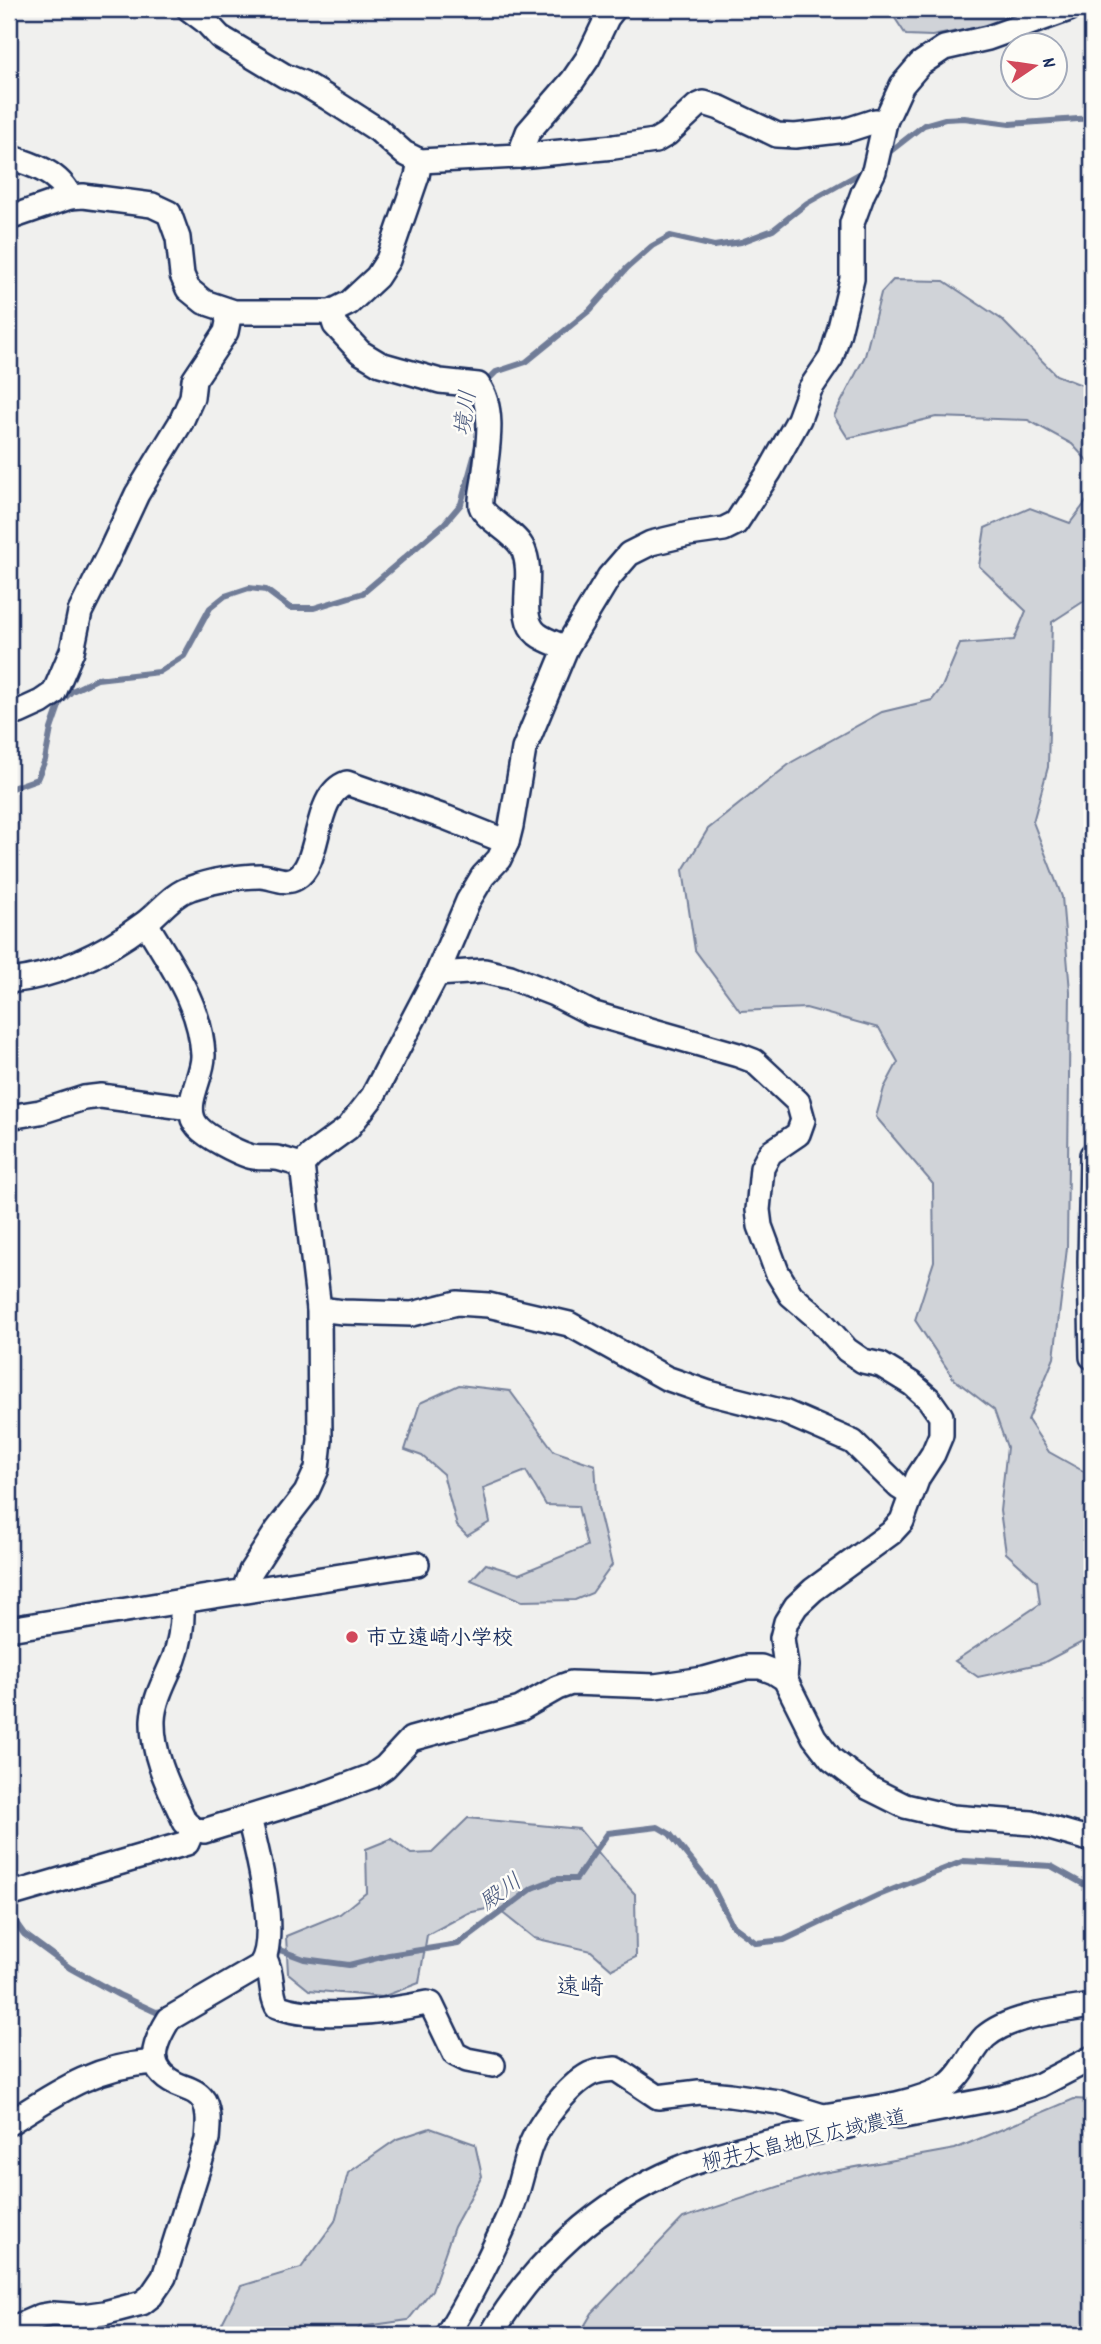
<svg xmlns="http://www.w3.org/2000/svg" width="1101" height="2344" viewBox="0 0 1101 2344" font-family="Dekko,'Klee One',sans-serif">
	<rect width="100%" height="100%" fill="#f0f0ee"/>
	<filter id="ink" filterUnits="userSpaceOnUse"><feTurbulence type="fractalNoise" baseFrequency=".0143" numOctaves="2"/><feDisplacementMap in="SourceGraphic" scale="14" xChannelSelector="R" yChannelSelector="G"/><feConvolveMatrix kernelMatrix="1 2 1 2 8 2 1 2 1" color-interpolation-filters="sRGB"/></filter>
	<g filter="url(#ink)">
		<g fill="#d0d3d8" stroke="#76819b" stroke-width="2">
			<path d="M 889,9 L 1040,9 L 1022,19 L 932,36 L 906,35 Z"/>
			<path d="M 893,280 L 944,281 L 1001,319 L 1056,375 L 1092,389 L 1092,466 L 1072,444 L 1028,420 L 936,417 L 848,438 L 834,416 L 865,356 L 881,293 Z"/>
			<path d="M 1092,494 L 1092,596 L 1052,622 L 1048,767 L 1033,822 L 1062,897 L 1070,991 L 1067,1248 L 1054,1358 L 1028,1420 L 1049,1452 L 1092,1476 L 1092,1637 L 1043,1663 L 978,1677 L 955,1661 L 1040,1604 L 1037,1581 L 1006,1553 L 1000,1511 L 1007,1447 L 994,1410 L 954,1379 L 915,1320 L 934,1261 L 933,1184 L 876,1117 L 884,1088 L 898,1062 L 879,1028 L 806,1008 L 740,1011 L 695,950 L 683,870 L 708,829 L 792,762 L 882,712 L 932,700 L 942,687 L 960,644 L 1014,640 L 1026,611 L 979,566 L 985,528 L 1030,508 L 1070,523 Z"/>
			<path d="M 459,1385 L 510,1391 L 554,1451 L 595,1465 L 598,1508 L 612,1565 L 592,1593 L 575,1600 L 522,1601 L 471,1580 L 486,1564 L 519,1574 L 587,1546 L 578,1506 L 546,1505 L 526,1471 L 483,1488 L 490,1522 L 467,1536 L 457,1526 L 443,1474 L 422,1456 L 405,1450 L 420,1403 Z"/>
			<path d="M 468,1818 L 579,1829 L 612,1869 L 635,1894 L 636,1957 L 612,1969 L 591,1951 L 534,1938 L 495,1907 L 468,1913 L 427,1935 L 419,1983 L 382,1997 L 309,1990 L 288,1973 L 286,1936 L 340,1914 L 367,1892 L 366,1849 L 391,1839 L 411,1854 L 432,1853 Z"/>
			<path d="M 1074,2099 L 1092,2100 L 1092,2335 L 579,2335 L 592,2313 L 683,2218 L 817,2174 L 955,2149 Z"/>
			<path d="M 430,2128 L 475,2144 L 482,2176 L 454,2227 L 432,2290 L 408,2320 L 360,2327 L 354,2335 L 216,2335 L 241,2286 L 301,2268 L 335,2221 L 348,2173 L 397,2139 Z"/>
		</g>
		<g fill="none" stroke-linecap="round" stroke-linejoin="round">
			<g stroke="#6f7b97" stroke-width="6">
				<path d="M 883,157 L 924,125 L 945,119 L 964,118 L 1010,124 L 1092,118"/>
				<path d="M 484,384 L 496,372 L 526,362 L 590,310 L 627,268 L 652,246 L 670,236 L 714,246 L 741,242 L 773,230 L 807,203 L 866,170"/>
				<path d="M 9,789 L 37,779 L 45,760 L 51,729 L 60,703 L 72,691 L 97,679 L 159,672 L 184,656 L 210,608 L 225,596 L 249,588 L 266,590 L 290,608 L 314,608 L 363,593 L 444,524 L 461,504 L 477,446"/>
				<path d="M 9,1913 L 24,1934 L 70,1968 L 119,1995 L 156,2012 L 170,2010"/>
				<path d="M 272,1951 L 277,1949 L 304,1959 L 349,1965 L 389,1955 L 458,1944 L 533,1888 L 556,1879 L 576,1879 L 608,1833 L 658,1827 L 670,1834 L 712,1886 L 732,1925 L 756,1943 L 784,1940 L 879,1895 L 964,1861 L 1051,1866 L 1092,1889"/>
			</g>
			<defs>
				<g id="minor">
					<path d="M 189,9 L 205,21 L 220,37 L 285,76 L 303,83 L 328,98 L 378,130 L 404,153 L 420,161 L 519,156 L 614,147 L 655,141 L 667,134 L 697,106 L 704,103 L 720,108 L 777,135 L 795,136 L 847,130 L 875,121 L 885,122"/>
					<path d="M 519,156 L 528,132 L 573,80 L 588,58 L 607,18 L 614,9"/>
					<path d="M 9,157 C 32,164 60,173 70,197"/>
					<path d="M 9,218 L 70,197 L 83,196 L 152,205 L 169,213 L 178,238 L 182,275 L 188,289 L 204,302 L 234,312 L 331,312 L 349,303 L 377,277 L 388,260 L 417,176 L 420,161"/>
					<path d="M 331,312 L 335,325 L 360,352 L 380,364 L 440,381 L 478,385 C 496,410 487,450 484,479 C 483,487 480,498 481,506 C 485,519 513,531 522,547 C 537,576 515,616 537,634 C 544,640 557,644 566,648"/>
					<path d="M 9,712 L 19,712 L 41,702 L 54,693 L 72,651 L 80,612 L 110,552 L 137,494 L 181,422 L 192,397 L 194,380 L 226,332 L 228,322 L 226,311"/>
					<path d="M 146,923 C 170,964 201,1005 203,1055 C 204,1077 180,1107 198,1127 C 207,1137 236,1152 249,1156 C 257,1159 267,1157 276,1158 C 284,1159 293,1163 302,1165"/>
					<path d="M 437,974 L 484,971 L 510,977 L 554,994 L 591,1013 L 738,1055 L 754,1061 L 798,1102 L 803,1120 L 798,1134 L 770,1153 L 762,1168 L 758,1210 L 760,1226 L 777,1272 L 791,1295 L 820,1320 L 847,1350 L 863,1361 L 881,1365 L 912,1384 L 929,1399 L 941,1416 L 941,1435 L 933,1454 L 918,1477 L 902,1521 L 891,1533 L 813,1590 L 796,1606 L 786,1622 L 782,1638 L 786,1666 L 785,1679"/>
					<path d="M 9,981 C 59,976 105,953 145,923 C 160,912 172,894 191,888 C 211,881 238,876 260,876 C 272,876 284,885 296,878 C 322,864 312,795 347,783 L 447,818 L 507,842"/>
					<path d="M 9,1117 L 40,1112 L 84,1098 L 101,1096 L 191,1108"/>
					<path d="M 1092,1155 L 1090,1262 L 1092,1357"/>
					<path d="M 319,1309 L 343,1312 L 412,1314 L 457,1303 L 488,1305 L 569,1324 L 666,1378 L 709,1393 L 784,1412 L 853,1442 L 899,1487 L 910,1494"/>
					<path d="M 417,1564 L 182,1601 C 183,1621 181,1640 174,1659 C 166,1678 154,1699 153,1720 C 152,1757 170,1789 185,1822 L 193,1829 L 204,1831 L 321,1795 L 372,1776 L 385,1767 L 411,1739 L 520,1709 L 557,1688 L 571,1683 L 655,1686 L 704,1679 L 747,1667 L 761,1667 L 774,1672 L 785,1679 L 814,1737 L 831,1759 L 869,1788 L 905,1806 L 952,1817 L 1032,1823 L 1092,1840"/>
					<path d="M 244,1590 L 251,1571 L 278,1529 L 306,1493 L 317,1469 L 320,1440 L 319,1309 L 302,1165 L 311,1155 L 348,1128 L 373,1096 L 437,974 L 468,901 L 483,876 L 499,859 L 507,842 L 511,826 L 524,749 L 566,648 L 609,577 L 629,554 L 651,543 L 689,534 L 724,529 L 736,523 L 770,471 L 799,419 L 810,389 L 831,358 L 839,332 L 852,279 L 852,223 L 863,193 L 874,171 L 885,122 L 902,85 L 920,64 L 944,48 L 988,38 L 1069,9"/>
					<path d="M 9,1629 L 182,1601"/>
					<path d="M 9,1895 L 187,1843 L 193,1829"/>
					<path d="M 265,1959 C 274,1975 269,1990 277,2006 C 313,2021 389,2011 427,2003 L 431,2004 L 455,2054 L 467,2060 L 493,2065"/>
					<path d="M 899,2117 L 1004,2097 L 1040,2085 L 1092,2058"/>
					<path d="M 9,2123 C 58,2092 94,2066 154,2062"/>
					<path d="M 9,2330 L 41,2316 L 53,2314 L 82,2316 L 104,2313 L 142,2303 L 151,2296 L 164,2277 L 207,2140 C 208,2126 210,2114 204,2101 C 197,2090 187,2089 176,2084 C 144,2068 153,2045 169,2019 L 260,1966 C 280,1939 257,1850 249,1818"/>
					<path d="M 447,2335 C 470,2297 491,2256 509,2215 C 518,2195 521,2175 528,2153 C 535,2128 567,2086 590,2074 C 598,2070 608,2070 616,2069 L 658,2097 L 699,2092 L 730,2095 L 778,2102 L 823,2116 L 836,2114 C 873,2108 911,2105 945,2087 C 962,2077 971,2051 985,2037 C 1010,2015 1061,2011 1092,2006"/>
					<path d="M 491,2335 C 534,2262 599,2202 678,2169 C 727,2148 796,2136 849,2126"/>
				</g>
			</defs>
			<use href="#minor" stroke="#1b2f5e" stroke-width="28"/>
			<use href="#minor" stroke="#fdfcf7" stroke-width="23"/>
		</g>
	</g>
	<circle fill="#d1495b" stroke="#fdfcf7" stroke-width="2.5" cx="352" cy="1637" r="7"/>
	<g text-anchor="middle" stroke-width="5" stroke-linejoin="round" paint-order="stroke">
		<g font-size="21" font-weight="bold" fill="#1b2f5e" stroke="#fdfcf7" text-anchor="start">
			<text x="366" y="1644">市立遠崎小学校</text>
		</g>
		<g font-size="21" fill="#1b2f5e" stroke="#fdfcf7">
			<text transform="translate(804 2139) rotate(-13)" y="7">柳井大畠地区広域農道</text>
		</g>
		<g font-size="23" font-style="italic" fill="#4c5b7f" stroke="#fdfcf7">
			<text transform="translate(464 413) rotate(-82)" y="8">境川</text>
			<text transform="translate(500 1891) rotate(-36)" y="8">殿川</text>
		</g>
		<g font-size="24" fill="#1b2f5e" stroke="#fdfcf7">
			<text x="580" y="1994">遠崎</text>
		</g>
	</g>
	<rect width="1101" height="2344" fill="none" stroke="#fdfcf7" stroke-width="35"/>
	<rect x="18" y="18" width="1066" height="2309" fill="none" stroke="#1b2f5e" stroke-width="2.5" filter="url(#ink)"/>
	<g transform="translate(1034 66) rotate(77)"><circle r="33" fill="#fdfcf7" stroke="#a3aaba" stroke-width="2"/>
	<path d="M0-5L12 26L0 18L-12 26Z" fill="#d1495b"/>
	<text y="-10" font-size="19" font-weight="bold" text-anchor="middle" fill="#1b2f5e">N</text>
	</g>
</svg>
